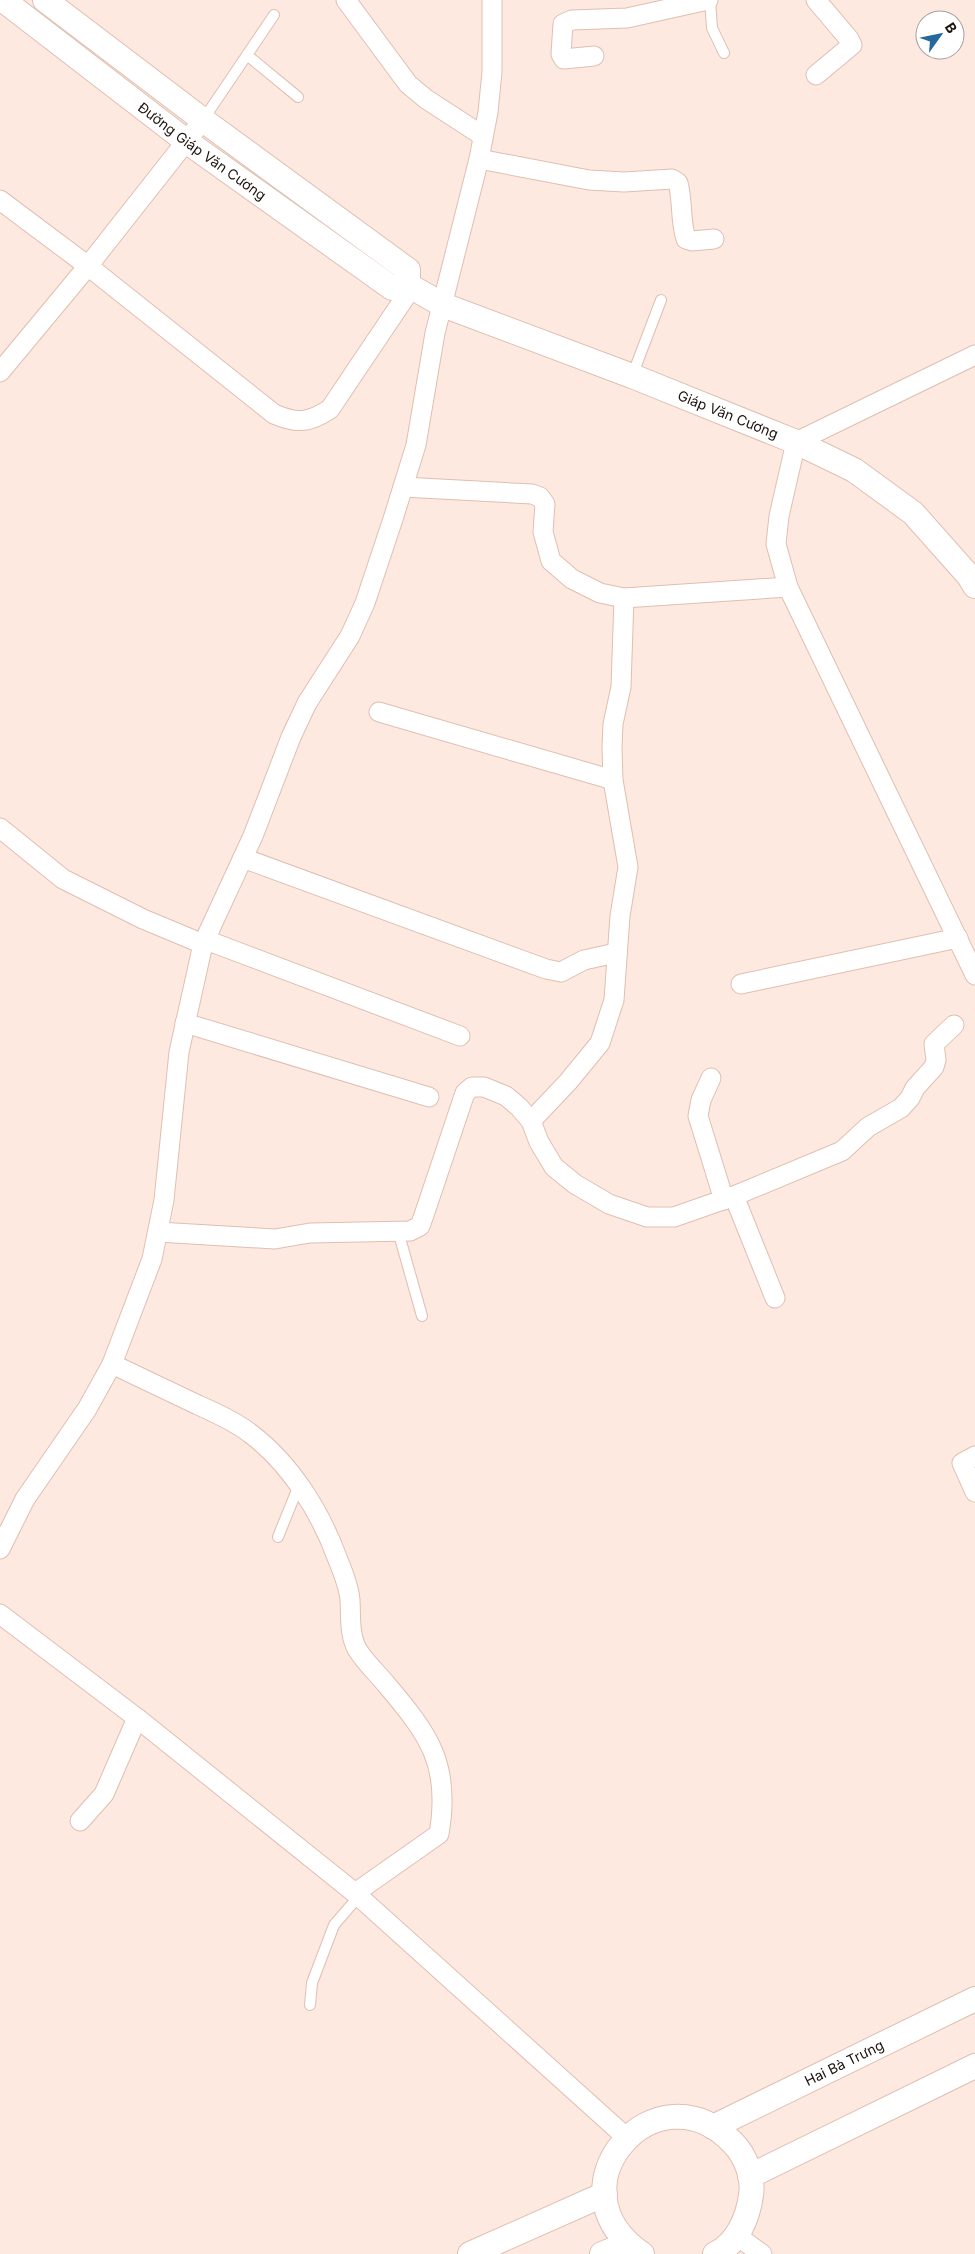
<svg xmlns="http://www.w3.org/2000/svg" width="975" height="2254" viewBox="0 0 975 2254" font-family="Inter,sans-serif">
	<rect width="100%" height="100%" fill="#fee9e0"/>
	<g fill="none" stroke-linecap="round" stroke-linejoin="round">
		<defs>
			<g id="service">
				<path d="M 710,0 L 712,28 L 724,53"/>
				<path d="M 247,55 L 298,97"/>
				<path d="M 203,120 L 274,15"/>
				<path d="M 632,376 L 661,300"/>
				<path d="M 398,1231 L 422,1316"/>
				<path d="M 278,1537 L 299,1485"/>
				<path d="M 310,2005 L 312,1983 L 334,1925 L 359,1896"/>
			</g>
			<g id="minor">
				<path d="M 346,0 L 408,84 L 426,99 L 483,136"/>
				<path d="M 594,56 L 564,59 L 561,54 L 563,24 L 572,20 L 627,18 L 708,0"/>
				<path d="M 816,75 L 852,45 L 849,39 L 816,0"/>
				<path d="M 479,159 L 589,180 L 624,182 L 672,179 L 678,183 C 683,201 680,221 686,239 L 692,241 L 714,239"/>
				<path d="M 0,200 L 88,266 L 274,414 C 297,424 309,423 330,409 L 412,287"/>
				<path d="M 975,355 L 796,442 L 779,516 L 776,544 L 788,587 L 975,975"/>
				<path d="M 0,372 L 88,266 L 203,120"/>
				<path d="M 403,487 L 532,494 L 540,497 L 545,504 L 543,532 L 551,561 L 572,579 L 600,593 L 624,598 L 788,587"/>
				<path d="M 379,712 L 613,780"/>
				<path d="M 0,828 L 63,879 L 143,919 L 203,944"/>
				<path d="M 243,858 L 546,969 L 561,972 L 584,960 L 616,953"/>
				<path d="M 206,940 L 460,1036"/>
				<path d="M 741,984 L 958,938"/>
				<path d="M 185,1023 L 429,1097"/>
				<path d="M 711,1078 L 701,1100 L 698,1116 L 724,1200"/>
				<path d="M 531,1121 L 568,1082 L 600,1043 L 614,1000 L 620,916 L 628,867 L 613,780 L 612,748 L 613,724 L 621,687 L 624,598"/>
				<path d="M 734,1196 L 775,1298"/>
				<path d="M 158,1232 L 275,1239 L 310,1233 L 410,1231 L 420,1226 L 424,1215 L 465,1093 L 472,1087 L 484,1087 L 506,1096 L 519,1107 L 531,1121 L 539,1142 L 554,1167 L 575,1184 L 609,1204 L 647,1217 L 674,1217 L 734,1196 L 842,1151 L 868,1127 L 901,1108 L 910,1098 L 915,1088 L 934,1067 L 936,1060 L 934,1044 L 954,1025"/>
				<path d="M 112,1364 C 141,1378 169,1391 198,1405 C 216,1413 236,1422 251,1434 C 291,1464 321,1513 338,1560 C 343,1572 349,1587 350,1600 C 351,1616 349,1634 357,1649 C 364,1661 377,1673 386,1684 C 429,1735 451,1764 439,1834 L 355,1893"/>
				<path d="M 975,1456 L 962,1463 L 975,1492"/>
				<path d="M 0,1549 L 25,1499 L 87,1409 L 112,1364 L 152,1259 L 164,1200 L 179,1052 L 203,944 L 253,836 L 291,737 L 307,703 L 350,636 L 365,603 L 393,519 L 416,445 L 435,333 L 479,159 L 488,112 L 492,72 L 492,0"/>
				<path d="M 0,1614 L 137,1718 L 355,1893 L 627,2138"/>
				<path d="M 80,1821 L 104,1794 L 137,1718"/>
				<path d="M 737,2236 L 762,2254"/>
			</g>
			<g id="tertiary">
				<path id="s1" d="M 3,0 L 186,141 L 392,288 L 408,285 L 443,305 L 632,376 L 796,442 L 854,470 L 913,513 L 969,576 L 975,586"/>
				<path d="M 45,0 L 203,120 L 408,270 L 408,285"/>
				<path id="s2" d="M 713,2127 L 975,1999"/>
				<path d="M 750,2176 L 975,2066"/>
				<path d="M 470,2254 L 605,2194"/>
				<path d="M 602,2254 L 627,2244"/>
				<path d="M 642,2254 C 545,2188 657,2062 733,2143 C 745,2155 754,2177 751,2195 C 748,2218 737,2244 715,2254"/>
			</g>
		</defs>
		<use href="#service" stroke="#dfbfb0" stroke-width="12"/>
		<use href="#minor" stroke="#dfbfb0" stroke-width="21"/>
		<use href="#tertiary" stroke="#dfbfb0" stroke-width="26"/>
		<use href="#service" stroke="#fff" stroke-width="10"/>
		<use href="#minor" stroke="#fff" stroke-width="19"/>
		<use href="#tertiary" stroke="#fff" stroke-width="24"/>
	</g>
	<g text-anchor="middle" stroke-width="5" stroke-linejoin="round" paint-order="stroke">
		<g font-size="14" fill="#1e130e" stroke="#fff">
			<text dy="5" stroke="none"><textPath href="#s1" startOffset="250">Đường Giáp Văn Cương</textPath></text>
			<text dy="5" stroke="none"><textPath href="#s1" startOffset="846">Giáp Văn Cương</textPath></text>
			<text dy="5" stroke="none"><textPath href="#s2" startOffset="146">Hai Bà Trưng</textPath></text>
		</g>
	</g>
	<g transform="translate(940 35) rotate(57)"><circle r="24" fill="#ffffff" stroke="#a5a19f"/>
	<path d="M0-4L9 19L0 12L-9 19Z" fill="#24689d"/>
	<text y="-8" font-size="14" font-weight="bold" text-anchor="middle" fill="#1e130e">B</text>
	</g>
</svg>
